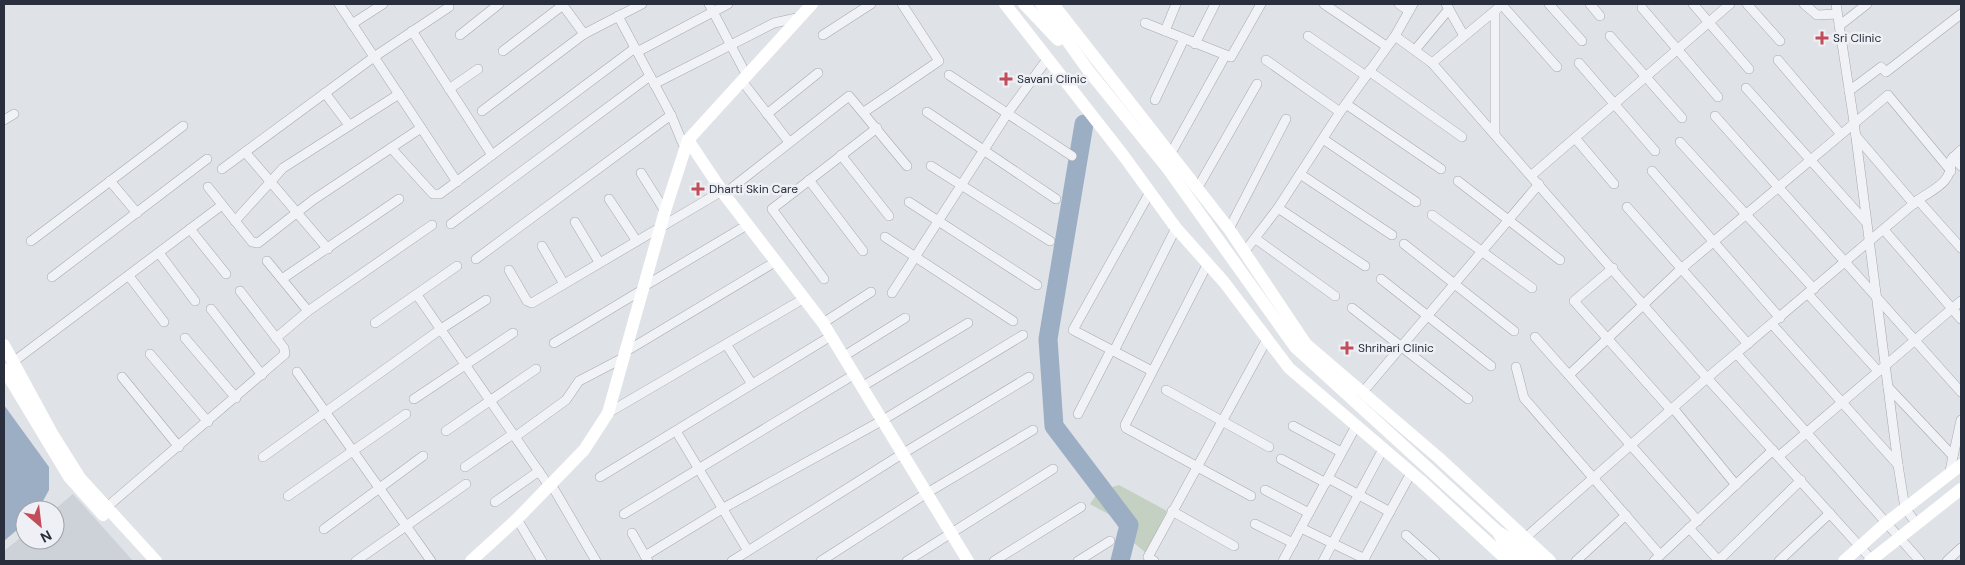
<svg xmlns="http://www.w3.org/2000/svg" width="1965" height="565" viewBox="0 0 1965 565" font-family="'DM Sans',sans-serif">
	<rect width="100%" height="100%" fill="#dfe2e7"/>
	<path fill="#cdd1d8" d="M 73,494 L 133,561 L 4,561 L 4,551 L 25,534 L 25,540 L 55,540 L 54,510 Z"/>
	<path fill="#c4d0c1" d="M 1119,485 L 1167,511 L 1146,553 L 1122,533 L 1112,516 L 1090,504 L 1099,491 Z"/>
	<path fill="#9caec4" d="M 4,405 L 49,467 L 49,490 L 38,510 L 25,510 L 25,523 L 4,541 Z"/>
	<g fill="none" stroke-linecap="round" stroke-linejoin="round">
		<path stroke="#9caec4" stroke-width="19" d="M 1084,124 L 1048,339 L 1054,426 L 1129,525 L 1120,561"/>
		<defs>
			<g id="street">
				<path d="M 339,4 L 457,182"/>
				<path d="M 562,4 L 584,34"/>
				<path d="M 709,4 L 747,76"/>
				<path d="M 1324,4 L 1386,46"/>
				<path d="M 1399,4 L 1409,11"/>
				<path d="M 1446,4 L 1464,36"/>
				<path d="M 1549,4 L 1582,41"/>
				<path d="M 1590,4 L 1600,16"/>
				<path d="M 1693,4 L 1749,69"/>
				<path d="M 1747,4 L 1780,41"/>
				<path d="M 1804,4 L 1817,15 L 1837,14"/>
				<path d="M 1836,4 L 1854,122 L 1898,465 L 1905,508 L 1916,523"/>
				<path d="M 1502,5 L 1557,67"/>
				<path d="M 1642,8 L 1718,97"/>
				<path d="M 1495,11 L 1495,132"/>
				<path d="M 618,16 L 671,115 L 685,149"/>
				<path d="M 1145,23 L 1231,57 L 1261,4"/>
				<path d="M 352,24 L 383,4"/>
				<path d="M 1839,26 L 1867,4"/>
				<path d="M 412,31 L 492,155"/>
				<path d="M 1165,31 L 1176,4"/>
				<path d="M 460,35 L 499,4"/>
				<path d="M 823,35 L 871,4"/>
				<path d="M 1308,36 L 1366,76"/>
				<path d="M 1395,36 L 1413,4"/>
				<path d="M 1610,36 L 1682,118"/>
				<path d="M 1195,44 L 1215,4"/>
				<path d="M 1415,50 L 1449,9"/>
				<path d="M 503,51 L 563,5"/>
				<path d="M 637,52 L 728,4"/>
				<path d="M 1266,60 L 1340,112"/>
				<path d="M 1778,60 L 1840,133"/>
				<path d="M 1432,63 L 1503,4"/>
				<path d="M 1579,63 L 1655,151"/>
				<path d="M 1369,71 L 1462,137"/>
				<path d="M 949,75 L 1072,156"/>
				<path d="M 742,81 L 789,142"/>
				<path d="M 654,84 L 774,23 L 801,17"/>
				<path d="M 1746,88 L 1865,221"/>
				<path d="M 449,89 L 478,69"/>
				<path d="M 1849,91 L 1881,67 L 1886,72 L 1961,14"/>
				<path d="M 325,93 L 349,125"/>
				<path d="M 1155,100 L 1184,39"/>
				<path d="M 1346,104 L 1441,169"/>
				<path d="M 482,111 L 584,34 L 642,4"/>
				<path d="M 864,112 L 939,61 L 902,4"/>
				<path d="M 927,112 L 1056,199"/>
				<path d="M 767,114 L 818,73"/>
				<path d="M 1715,116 L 1961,392"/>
				<path d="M 4,120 L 14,114"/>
				<path d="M 1856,136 L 1914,204"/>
				<path d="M 1575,138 L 1614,184"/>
				<path d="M 1323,139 L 1416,202"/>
				<path d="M 1680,142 L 1814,289"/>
				<path d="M 391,148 L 433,194 L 440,194 L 635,48"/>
				<path d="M 245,152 L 328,249"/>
				<path d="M 1171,153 L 1225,56"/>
				<path d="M 841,155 L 889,216"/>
				<path d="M 1953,157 L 1961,166"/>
				<path d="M 931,166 L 1050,241"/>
				<path d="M 222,169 L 374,57 L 449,7"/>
				<path d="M 1652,171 L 1780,318"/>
				<path d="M 641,173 L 665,211"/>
				<path d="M 1300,174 L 1392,235"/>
				<path d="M 1532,175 L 1730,4"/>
				<path d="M 809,180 L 863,251"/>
				<path d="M 110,181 L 137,213"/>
				<path d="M 1458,181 L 1560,260"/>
				<path d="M 208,187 L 252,242 L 258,243 L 313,200 L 421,128"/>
				<path d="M 1197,189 L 1257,84"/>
				<path d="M 1150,192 L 1073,330 L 1152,371"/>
				<path d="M 724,194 L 849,96 L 907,166"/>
				<path d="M 609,199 L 636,240"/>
				<path d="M 1918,200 L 1961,248"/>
				<path d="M 909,202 L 1037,285"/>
				<path d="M 1627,207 L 1748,344"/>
				<path d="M 1278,208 L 1365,266"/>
				<path d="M 1432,215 L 1532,288"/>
				<path d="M 235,221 L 283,168 L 399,94"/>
				<path d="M 575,222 L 599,262"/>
				<path d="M 451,224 L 650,76"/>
				<path d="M 190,229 L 226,274"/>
				<path d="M 1229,229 L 1286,119"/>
				<path d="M 1885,231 L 1961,319"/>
				<path d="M 885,237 L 1013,321"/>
				<path d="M 1256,239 L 1335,296"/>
				<path d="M 31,241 L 183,126"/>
				<path d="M 1404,244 L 1514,331"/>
				<path d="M 542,246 L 564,284"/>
				<path d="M 1245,251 L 1278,208 L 1340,112 L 1395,36 L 1432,63 L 1707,378 L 1872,560"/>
				<path d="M 159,253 L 195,301"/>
				<path d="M 476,259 L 671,115"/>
				<path d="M 267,261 L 308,311"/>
				<path d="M 1207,265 L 1125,425 L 1126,428 L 1251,496"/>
				<path d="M 1613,268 L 1574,301 L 1671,410"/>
				<path d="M 509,270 L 527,301 L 532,303 L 722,191"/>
				<path d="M 129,276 L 164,322"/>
				<path d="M 52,277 L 207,159"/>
				<path d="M 282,279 L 399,199"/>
				<path d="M 824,279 L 772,209 L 877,128"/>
				<path d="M 1381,279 L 1491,366"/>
				<path d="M 643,287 L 747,225"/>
				<path d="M 892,293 L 1007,114 L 1048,58"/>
				<path d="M 1808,294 L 1878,371"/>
				<path d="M 417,295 L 549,486"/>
				<path d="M 1352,308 L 1468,399"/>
				<path d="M 211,309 L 262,375"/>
				<path d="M 375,323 L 457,266"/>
				<path d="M 823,323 L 871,292"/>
				<path d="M 1772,324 L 1898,465"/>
				<path d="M 1535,337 L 1698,521"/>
				<path d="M 185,338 L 236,398"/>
				<path d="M 276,338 L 308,311 L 432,225"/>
				<path d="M 554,343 L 642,290"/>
				<path d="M 726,344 L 752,384"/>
				<path d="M 1114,351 L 1176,228"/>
				<path d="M 625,352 L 775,262"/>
				<path d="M 150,354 L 208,422"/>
				<path d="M 1737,354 L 1920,561"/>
				<path d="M 844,356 L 905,318"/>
				<path d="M 13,362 L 222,205"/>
				<path d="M 1516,367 L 1524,398 L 1660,555"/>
				<path d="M 297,372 L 431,561"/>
				<path d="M 1569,375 L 1681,269 L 1888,95 L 1951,171"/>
				<path d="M 122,377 L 179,447"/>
				<path d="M 863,386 L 968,323"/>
				<path d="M 1888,387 L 1953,456"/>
				<path d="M 1166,390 L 1269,447"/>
				<path d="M 1362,393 L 1539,184"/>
				<path d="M 414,399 L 513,333"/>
				<path d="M 1673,408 L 1736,485"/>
				<path d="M 608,413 L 803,299"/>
				<path d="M 1078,414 L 1111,350"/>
				<path d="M 1293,426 L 1341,452"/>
				<path d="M 446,431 L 536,369"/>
				<path d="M 676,431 L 748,551"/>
				<path d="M 515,437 L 566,400 L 579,381 L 623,358"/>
				<path d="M 1779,456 L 1961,301"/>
				<path d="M 263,457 L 441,329 L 486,300"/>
				<path d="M 1281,459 L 1326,483"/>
				<path d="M 465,467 L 513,434"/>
				<path d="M 1949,475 L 1961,420"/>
				<path d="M 600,477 L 831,336"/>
				<path d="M 1328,478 L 1390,512"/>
				<path d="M 551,484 L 596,561"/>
				<path d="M 1265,490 L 1309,513"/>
				<path d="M 288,496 L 406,414"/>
				<path d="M 495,502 L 539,471"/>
				<path d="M 107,507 L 285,354 L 284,348 L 240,291"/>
				<path d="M 1172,511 L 1234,546"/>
				<path d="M 624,514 L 855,374"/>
				<path d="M 517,519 L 542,561"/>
				<path d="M 1255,524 L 1293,543"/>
				<path d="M 1301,528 L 1365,559"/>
				<path d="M 1689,528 L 1719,561"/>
				<path d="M 324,529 L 423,456"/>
				<path d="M 632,533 L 648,561"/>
				<path d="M 1406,535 L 1435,561"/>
				<path d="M 1525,538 L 1707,378 L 1918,200 C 1935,188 1952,183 1951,160 L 1961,150"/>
				<path d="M 645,556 L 722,509 L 883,420 L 1023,335"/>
				<path d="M 356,561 L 466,484"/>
				<path d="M 732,561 L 902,454 L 1029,377"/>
				<path d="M 821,561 L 927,493 L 1033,430"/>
				<path d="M 907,561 L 1053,469"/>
				<path d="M 994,561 L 1081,507"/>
				<path d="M 1078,561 L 1110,541"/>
				<path d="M 1154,561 L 1148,557 L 1266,341"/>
				<path d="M 1283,561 L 1356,426"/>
				<path d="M 1323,561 L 1383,449"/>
				<path d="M 1363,561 L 1411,473"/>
				<path d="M 1576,561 L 1626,515"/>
				<path d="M 1654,561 L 1773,450"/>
				<path d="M 1718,561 L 1801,480"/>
				<path d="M 1779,561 L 1830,513"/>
				<path d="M 1947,561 L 1961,548"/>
			</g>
		</defs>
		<use href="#street" stroke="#a5a9b0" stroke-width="10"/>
		<use href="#street" stroke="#f1f2f5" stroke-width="9"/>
		<g stroke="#fff" stroke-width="12">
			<path d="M 1005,4 L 1123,155 L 1176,228 L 1224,282 L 1289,368 L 1421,481 L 1508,561"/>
			<path d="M 1024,4 L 1058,40"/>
			<path d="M 1041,4 L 1088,70 L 1168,169 L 1295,347 L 1498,532 L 1514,541 L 1536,561"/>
			<path d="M 1053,4 L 1229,229 L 1306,344 L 1439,458 L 1550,561"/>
			<path d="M 688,140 L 724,194 L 823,323 L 968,561"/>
			<path d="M 4,345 L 53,435 L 80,478 L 156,561"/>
			<path d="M 4,369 L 69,477 L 103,515"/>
			<path d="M 1498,532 L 1504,544 L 1521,561"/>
			<path d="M 471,561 L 517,519 L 584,450 L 608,413 L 665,211 L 688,140 L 812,4"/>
			<path d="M 1844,561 L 1885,524 L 1961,465"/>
			<path d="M 1870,561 L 1961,489"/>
		</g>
	</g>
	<g fill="#c24d5a" stroke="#eef0f5" stroke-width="2">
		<path d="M1819.5 30.5h5v5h5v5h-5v5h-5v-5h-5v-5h5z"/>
		<path d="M1003.5 71.5h5v5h5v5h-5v5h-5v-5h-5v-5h5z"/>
		<path d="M695.5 181.5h5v5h5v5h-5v5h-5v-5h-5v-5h5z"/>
		<path d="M1344.5 340.5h5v5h5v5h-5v5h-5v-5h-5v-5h5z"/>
	</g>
	<g text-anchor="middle" stroke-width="5" stroke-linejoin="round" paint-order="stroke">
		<g font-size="12" fill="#292f3c" stroke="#eef0f5" text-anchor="start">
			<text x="1833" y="42">Sri Clinic</text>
			<text x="1017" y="83">Savani Clinic</text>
			<text x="709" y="193">Dharti Skin Care</text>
			<text x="1358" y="352">Shrihari Clinic</text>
		</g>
	</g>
	<rect width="1965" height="565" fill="none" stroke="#292f3c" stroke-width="10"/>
	<g transform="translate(40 525) rotate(152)"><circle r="24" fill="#eef0f5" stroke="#9fa3ab"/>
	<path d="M0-4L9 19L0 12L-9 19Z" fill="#c24d5a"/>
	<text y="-8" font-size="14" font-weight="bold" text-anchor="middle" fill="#292f3c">N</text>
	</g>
</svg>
